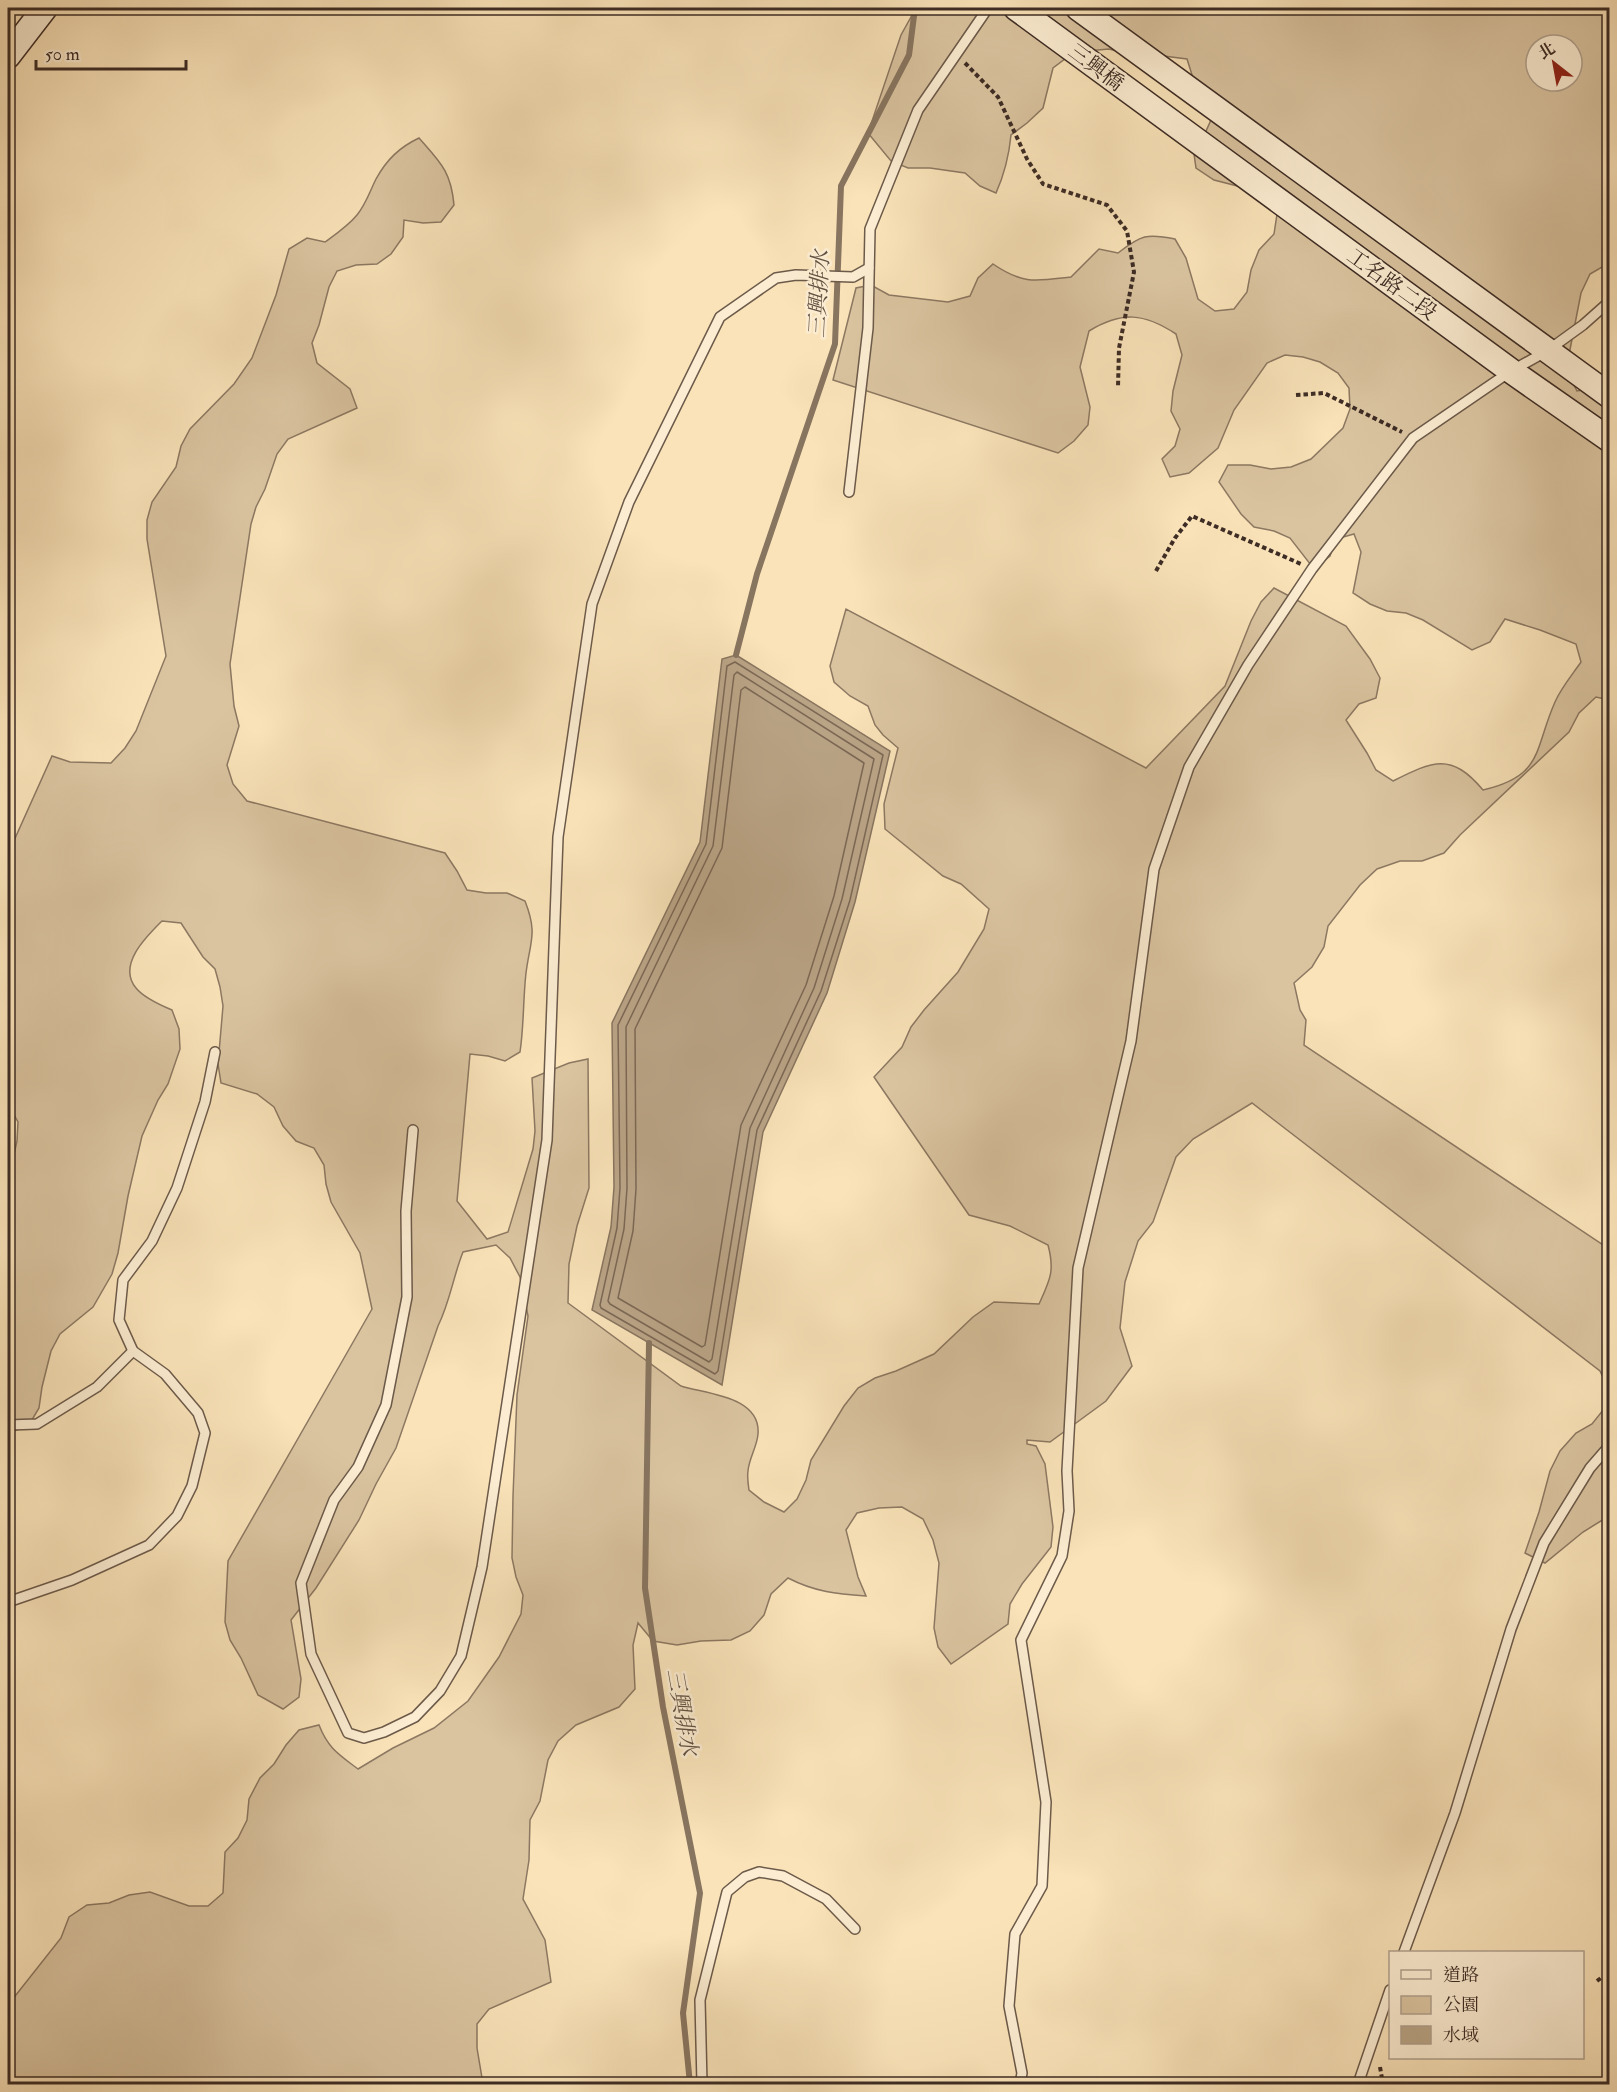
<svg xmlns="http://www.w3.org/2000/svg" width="1617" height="2092" viewBox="0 0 1617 2092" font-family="'IM FELL Double Pica','Noto Serif TC',serif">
	<rect width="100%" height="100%" fill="#fae3b9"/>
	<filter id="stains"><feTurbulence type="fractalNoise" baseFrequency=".00333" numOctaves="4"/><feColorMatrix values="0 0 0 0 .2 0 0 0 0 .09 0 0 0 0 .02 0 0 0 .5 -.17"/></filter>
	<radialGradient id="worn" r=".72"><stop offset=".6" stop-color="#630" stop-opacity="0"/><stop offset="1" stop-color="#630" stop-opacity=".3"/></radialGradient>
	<g fill="#dac4a0" stroke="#8c7862" stroke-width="1.5" fill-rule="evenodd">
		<path d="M 916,8 L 1608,8 L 1609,263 L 1590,274 L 1581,293 L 1566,370 L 1577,391 L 1609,386 L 1609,700 L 1596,697 L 1579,713 L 1569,732 L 1460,835 L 1444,853 L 1422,861 L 1400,861 L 1377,869 L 1360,885 L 1328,926 L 1324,947 L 1312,967 L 1294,983 L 1300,1010 L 1306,1020 L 1304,1045 L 1609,1249 L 1609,1390 L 1600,1371 L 1252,1103 L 1193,1139 L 1176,1157 L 1153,1222 L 1138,1241 L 1125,1282 L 1120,1328 L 1132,1366 L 1106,1401 L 1050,1442 L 1027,1440 L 1027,1444 L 1036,1446 L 1045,1464 L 1053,1527 L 1051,1547 L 1022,1584 L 1010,1604 L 1008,1624 L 951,1664 L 938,1647 L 934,1628 L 939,1563 L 933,1540 L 923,1519 L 902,1507 L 879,1508 L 857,1513 L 846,1530 L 858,1577 L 866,1596 C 837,1594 815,1592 788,1578 L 771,1594 L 764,1615 L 750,1631 L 731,1640 L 701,1641 L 677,1645 L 653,1641 L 638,1623 L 633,1645 L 635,1689 L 619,1707 L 576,1725 L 558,1741 L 548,1760 L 540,1801 L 530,1820 L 529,1860 L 523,1899 L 545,1940 L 551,1982 L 489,2009 L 477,2024 L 477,2048 L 483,2084 L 8,2084 L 8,2005 L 61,1938 L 69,1917 L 87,1905 L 109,1903 L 129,1895 L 150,1892 L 189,1906 L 208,1906 L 223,1893 L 225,1852 L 238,1838 L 247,1820 L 249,1799 L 260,1778 L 274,1764 L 286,1745 L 299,1730 L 319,1725 C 328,1748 338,1754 358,1769 L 393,1748 L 434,1728 L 468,1701 L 499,1657 L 521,1614 L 523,1595 L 516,1577 L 512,1558 L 513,1496 L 517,1395 L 528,1316 L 520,1277 L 510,1258 L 496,1245 L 463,1252 C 453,1277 450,1302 438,1326 L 396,1448 L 376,1484 L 359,1520 L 316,1588 L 291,1620 L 301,1679 L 299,1697 L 283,1709 L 258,1695 L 241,1658 L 230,1640 L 225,1622 L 228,1561 L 372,1309 L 360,1253 L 331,1202 L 326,1184 L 324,1165 L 314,1148 L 296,1141 L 283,1126 L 274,1107 L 257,1094 L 221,1083 L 218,1064 L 223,1006 L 220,987 L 215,969 L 203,957 L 181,923 L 162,921 C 146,937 117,965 136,988 C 144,998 160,1005 172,1010 L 179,1029 L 180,1049 L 168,1084 L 158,1100 L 142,1136 L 128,1196 L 118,1253 L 112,1274 L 93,1307 L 60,1334 L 51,1351 L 42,1387 L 39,1408 L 29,1425 L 12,1432 L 8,1432 L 8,1182 L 17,1141 L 18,1122 L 8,1104 L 8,854 L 52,756 L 70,762 L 111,763 L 125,748 L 136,731 L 166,656 L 147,539 L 147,520 L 152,502 L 176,467 L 181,446 L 190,429 L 234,384 L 252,358 L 276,295 L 289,249 L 307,238 L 325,242 C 336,234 348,226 357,215 C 366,204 370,191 376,179 C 387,159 400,147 419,138 C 440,162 451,171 454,205 L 441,222 L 423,223 L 404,220 L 403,237 L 391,254 L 377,264 L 356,265 L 337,271 L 329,287 L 319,325 L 312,343 L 317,363 L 350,389 L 357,408 L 288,439 L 277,454 L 265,489 L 256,507 L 251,524 L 230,664 L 234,706 L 239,726 L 227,765 L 233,784 L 247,801 L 445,853 L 457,871 L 467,890 L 486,893 L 507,893 L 525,901 C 538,934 530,941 526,973 C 523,999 524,1026 520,1052 L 505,1061 L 488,1056 L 470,1054 L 457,1201 L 487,1239 L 508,1232 L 533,1149 L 535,1131 L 532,1078 L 569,1063 L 588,1059 L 589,1188 L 577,1226 L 569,1264 L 568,1303 L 681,1386 C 706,1394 761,1396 758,1434 C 757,1447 749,1458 748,1471 C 747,1477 748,1483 749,1490 L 764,1502 L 784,1512 L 797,1499 L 806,1480 L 811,1460 L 844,1406 L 858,1388 L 875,1378 L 896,1371 L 934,1354 L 973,1317 L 994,1302 L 1039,1304 C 1050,1280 1055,1271 1048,1245 L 1010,1226 L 969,1215 L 874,1077 L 902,1047 L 911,1027 L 924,1010 L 958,972 L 984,929 L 989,909 L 961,884 L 943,876 L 885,829 L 884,804 L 898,748 L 883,735 L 875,725 L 868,706 L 850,696 L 834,682 L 830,666 L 846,609 L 1146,768 L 1225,686 L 1251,621 L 1261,602 L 1274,588 L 1346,626 L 1370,659 L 1380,678 L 1376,698 L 1359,704 L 1346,720 L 1367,753 L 1376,770 L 1393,781 C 1433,761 1451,752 1483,790 C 1544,776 1534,749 1555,702 C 1561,688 1572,675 1581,662 L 1576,644 L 1540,630 L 1505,619 L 1490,642 L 1472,650 L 1423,620 L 1406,613 L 1387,611 L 1370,604 L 1353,593 L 1361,552 L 1354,534 L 1336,539 L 1330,556 L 1314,569 L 1290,538 L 1274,531 L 1254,527 L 1241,514 L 1219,482 L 1228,465 L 1250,465 L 1271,469 L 1291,467 L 1311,459 L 1343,428 L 1350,409 L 1349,388 L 1338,373 L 1320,362 L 1303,357 L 1285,355 L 1267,363 L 1234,410 L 1218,448 L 1189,473 L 1170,477 L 1162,459 L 1175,446 L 1180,429 L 1171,411 L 1173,391 L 1182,355 L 1176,334 C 1144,313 1122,311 1089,331 L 1080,367 L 1090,407 L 1088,425 L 1074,441 L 1058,453 L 833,380 L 856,288 L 871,285 L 889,295 L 948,302 L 970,296 L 978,278 L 993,264 C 1024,285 1036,281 1071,277 L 1099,249 L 1118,253 C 1141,235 1147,233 1175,239 L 1186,258 L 1198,299 L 1215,311 L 1234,309 L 1247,292 L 1251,270 L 1259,250 L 1274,234 L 1277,214 L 1249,189 L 1214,180 L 1196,168 L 1193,147 L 1206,131 L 1215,111 L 1193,78 L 1187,59 L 1148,54 L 1129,54 L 1109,49 L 1087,51 L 1069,56 L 1053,68 L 1043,108 L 1027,123 L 1011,135 C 1009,156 1005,173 996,193 L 980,186 L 965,173 L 930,168 L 908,168 L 891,161 L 868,133 L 901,35 ZM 1536,45 L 1572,45 L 1572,81 L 1536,81 Z"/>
		<path d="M 1609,1393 L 1609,1516 L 1583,1532 L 1545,1563 L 1525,1553 L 1539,1512 L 1550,1471 L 1560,1451 L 1576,1433 L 1592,1424 L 1604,1409 Z"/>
	</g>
	<path fill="#baa587" stroke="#887560" stroke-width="1.5" d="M 736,655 L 890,751 L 855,902 L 827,993 L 763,1132 L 722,1385 L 592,1310 L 611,1227 L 614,1187 L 612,1023 L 700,842 L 722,659 Z"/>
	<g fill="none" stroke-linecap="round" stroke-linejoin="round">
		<g stroke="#7c6856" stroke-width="1.5">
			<path d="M 735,662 L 883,755 L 850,900 L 821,991 L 757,1130 L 718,1371 L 715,1374 L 601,1308 L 600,1305 L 617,1228 L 620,1188 L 618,1025 L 706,844 L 727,666 Z"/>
			<path d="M 737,672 L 874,759 L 842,899 L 814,988 L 750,1128 L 712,1359 L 709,1362 L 610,1304 L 608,1301 L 624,1229 L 627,1188 L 626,1027 L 713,846 L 734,675 Z"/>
			<path d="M 745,687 L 864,763 L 834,896 L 806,985 L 741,1125 L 705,1345 L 702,1347 L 618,1298 L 633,1231 L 636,1189 L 635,1029 L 722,848 L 741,690 Z"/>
		</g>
		<g stroke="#887560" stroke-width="6">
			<path d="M 736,655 L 757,574 L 835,344 L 841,186 L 909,55 L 915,8"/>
			<path d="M 649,1343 L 645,1588 L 663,1707 L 700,1893 L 683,2013 L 690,2084"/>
		</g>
		<defs>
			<g id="lane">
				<path d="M 849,492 L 868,328 L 870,229 L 918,110 L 988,8"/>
				<path d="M 413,1130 L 406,1211 L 407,1297 L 386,1405 L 358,1467 L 334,1500 L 301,1583 L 311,1654 L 348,1733 L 364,1738 L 384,1732 L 415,1717 L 440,1691 L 461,1656 L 482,1567 L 547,1140 L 558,837 L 592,604 L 629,502 L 720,317 L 776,278 L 796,275 L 853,277 L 869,268"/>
				<path d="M 8,1425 L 37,1424 L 97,1387 L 133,1351"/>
				<path d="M 8,1602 L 72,1580 L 149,1545 L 177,1516 L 192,1486 L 205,1433 L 198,1413 L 165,1374 L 133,1351 L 119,1320 L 123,1280 L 152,1241 L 177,1188 L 205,1102 L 215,1052"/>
				<path d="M 1404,1952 L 1455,1813 L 1511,1629 L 1544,1543 L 1590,1468 L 1610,1445"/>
				<path d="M 702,2084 L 700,2000 L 727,1892 L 745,1877 L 759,1872 L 783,1876 L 826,1899 L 855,1929"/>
				<path d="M 1020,2084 L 1022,2073 L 1009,2006 L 1015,1934 L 1042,1886 L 1046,1802 L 1021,1640 L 1062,1556 L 1069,1511 L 1067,1471 L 1078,1268 L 1131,1041 L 1154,869 L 1189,767 L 1248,665 L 1312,569 L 1413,438 L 1511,371 L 1547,351 L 1583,325 L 1610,301"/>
				<path d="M 1358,2084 L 1390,1990"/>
			</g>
			<g id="secondary">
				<path d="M 1016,8 L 1511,371 L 1610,440"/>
				<path d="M 1078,8 L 1610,396"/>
				<path d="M 8,56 L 45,8"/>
			</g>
		</defs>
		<use href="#lane" stroke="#6c5a4a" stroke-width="12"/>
		<use href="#secondary" stroke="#3d2c25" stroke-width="27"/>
		<g stroke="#3d2c25" stroke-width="4" stroke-dasharray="4.5 3" stroke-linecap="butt">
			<path d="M 965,63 L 998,97 L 1027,159 L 1043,184 L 1107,205 L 1127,231 L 1134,272 L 1119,348 L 1118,387"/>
			<path d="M 1296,395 L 1324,393 L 1402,432"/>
			<path d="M 1156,571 L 1175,538 L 1192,516 L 1301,564"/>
			<path d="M 8,1805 L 11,1809"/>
			<path d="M 1597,1981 L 1610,1971"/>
			<path d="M 1380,2067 L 1383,2084"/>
		</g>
		<use href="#lane" stroke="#fcedd2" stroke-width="9"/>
		<use href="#secondary" stroke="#fcedd2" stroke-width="24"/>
	</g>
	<g text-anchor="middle" stroke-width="5" stroke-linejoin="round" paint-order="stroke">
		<g font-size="21" fill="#3d2c25" stroke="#fcedd2">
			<text transform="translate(1096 67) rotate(37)" y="7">三興橋</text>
			<text transform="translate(1392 284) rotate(36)" y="7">工名路二段</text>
		</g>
		<g font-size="22" font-style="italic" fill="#625042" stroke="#fcedd2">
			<text transform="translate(818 294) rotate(-87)" y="8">三興排水</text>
			<text transform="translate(683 1712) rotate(80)" y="8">三興排水</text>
		</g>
	</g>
	<rect width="1617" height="2092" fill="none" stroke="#fae3b9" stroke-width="30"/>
	<rect x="9" y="9" width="1599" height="2074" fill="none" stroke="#3d2c25" stroke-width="3"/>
	<rect x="15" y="15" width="1587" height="2062" fill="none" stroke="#3d2c25" stroke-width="1.5"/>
	<rect x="1389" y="1951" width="195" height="108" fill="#fcedd2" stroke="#b0a08d" stroke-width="1.5"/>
	<rect x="1401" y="1970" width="30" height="9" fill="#fcedd2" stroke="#b0a08d" stroke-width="1.5"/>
	<text x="1443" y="1981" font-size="18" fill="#3d2c25">道路</text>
	<rect x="1401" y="1996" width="30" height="18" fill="#dac4a0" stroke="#b0a08d" stroke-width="1.5"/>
	<text x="1443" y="2011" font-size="18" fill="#3d2c25">公園</text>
	<rect x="1401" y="2026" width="30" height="18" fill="#baa587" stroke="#b0a08d" stroke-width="1.5"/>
	<text x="1443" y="2041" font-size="18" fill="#3d2c25">水域</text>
	<g transform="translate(1554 63) rotate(329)"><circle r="28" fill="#fcedd2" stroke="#b0a08d" stroke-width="1.5"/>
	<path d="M0-4.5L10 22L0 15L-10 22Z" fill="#8f2418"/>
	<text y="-9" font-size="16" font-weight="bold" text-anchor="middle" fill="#3d2c25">北</text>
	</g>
	<path d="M36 60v9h150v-9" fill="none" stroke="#3d2c25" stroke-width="3"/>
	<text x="45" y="60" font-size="18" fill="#3d2c25" stroke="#fcedd2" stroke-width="4.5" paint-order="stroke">50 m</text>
	<rect width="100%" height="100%" filter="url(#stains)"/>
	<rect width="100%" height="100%" fill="url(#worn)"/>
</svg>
